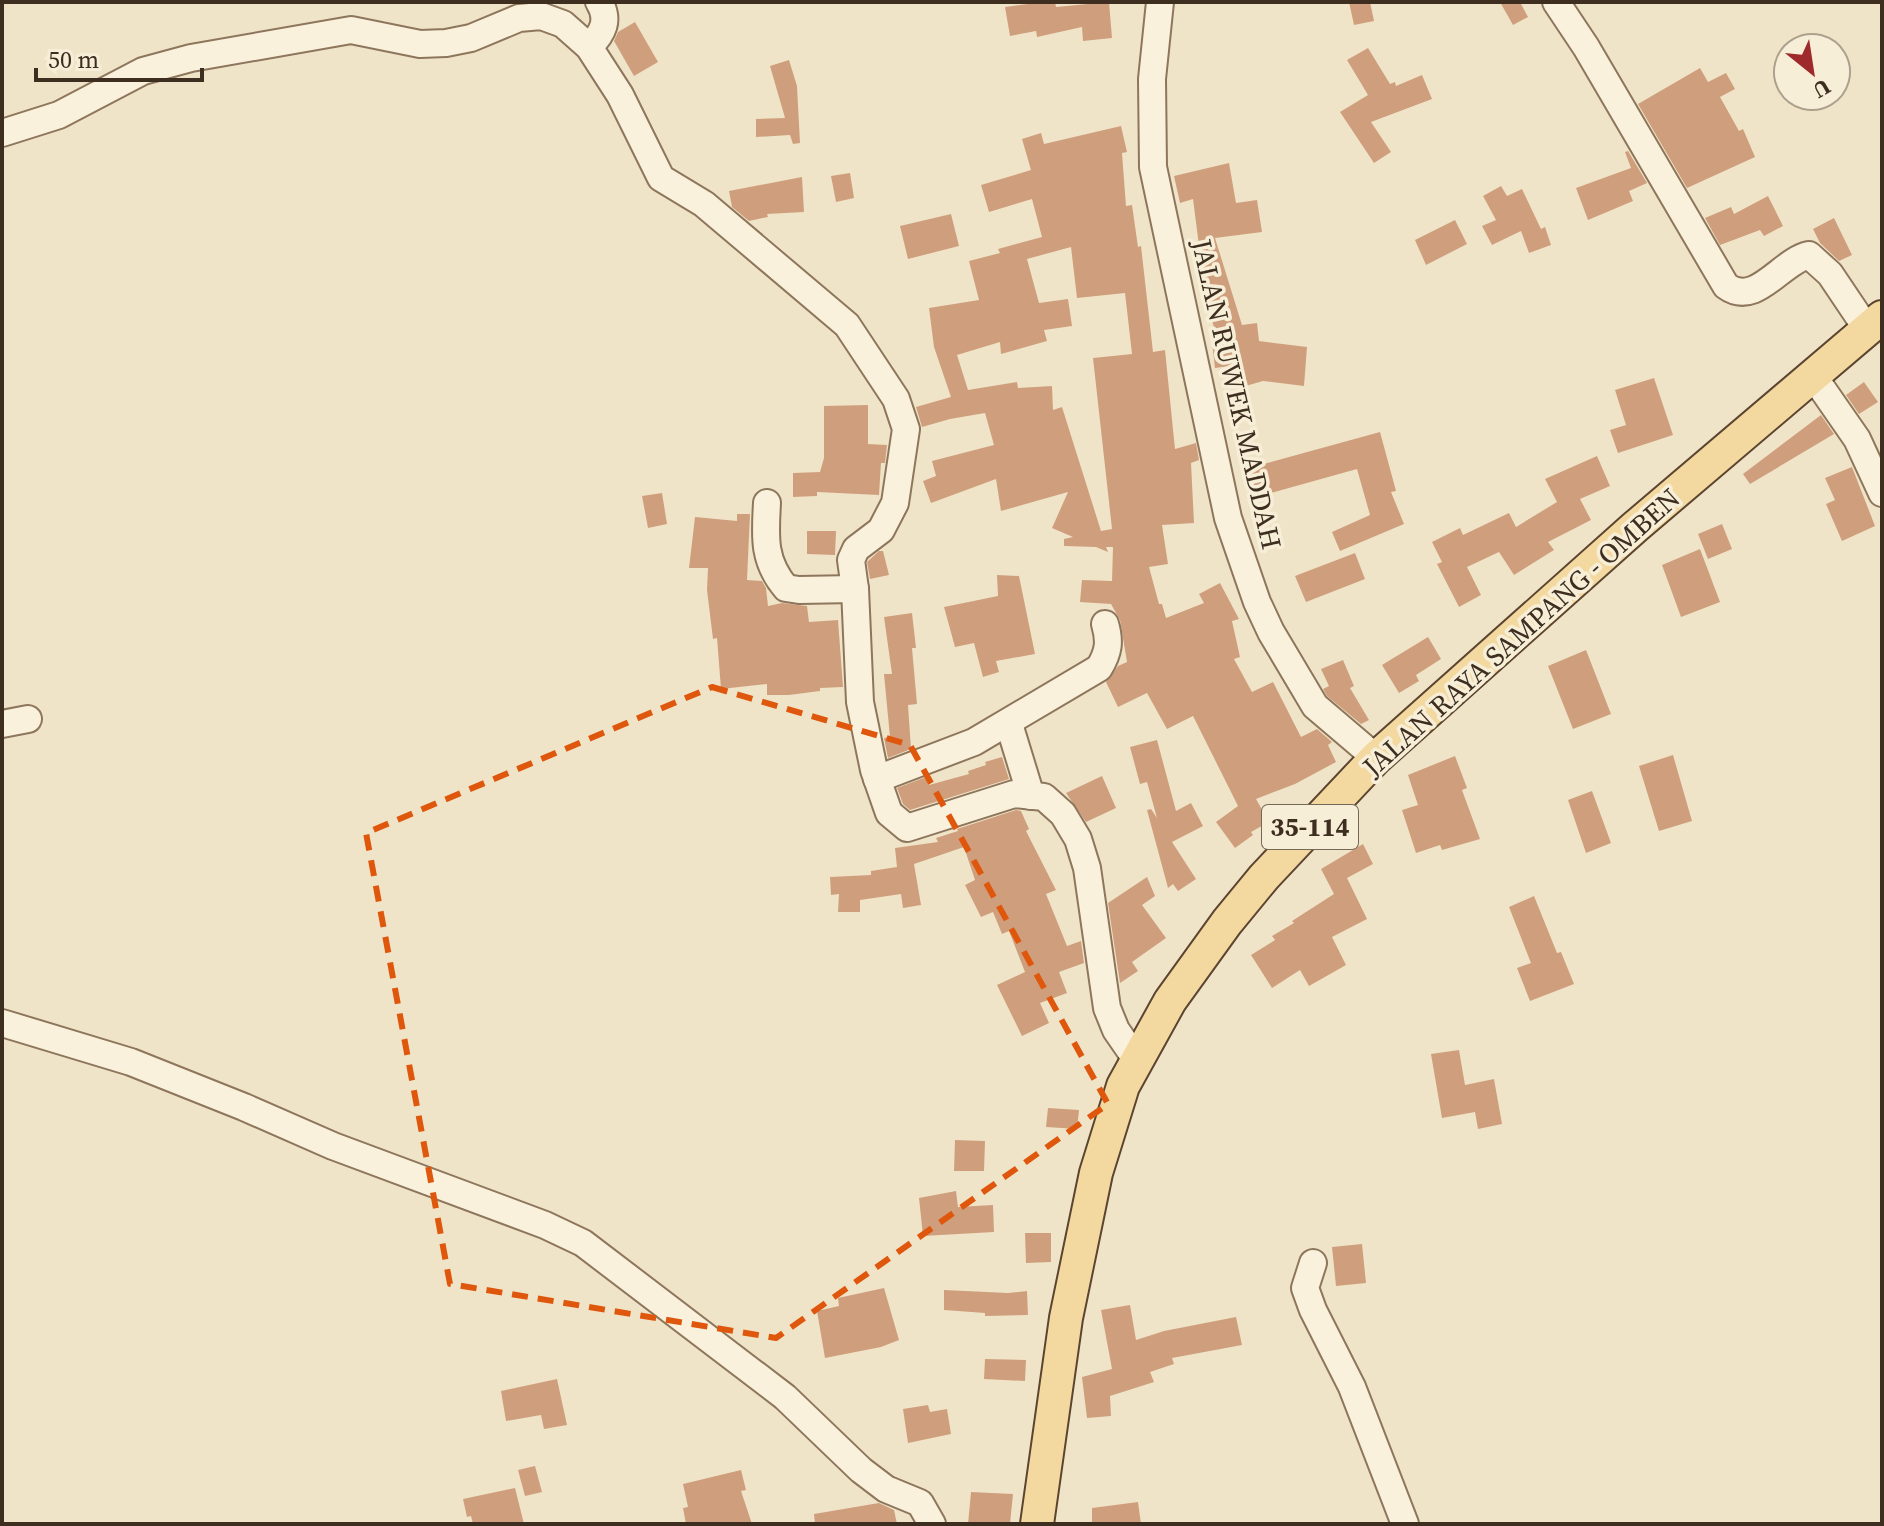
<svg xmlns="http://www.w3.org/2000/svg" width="1884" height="1526" viewBox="0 0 1884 1526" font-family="'Source Serif 4',serif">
	<rect width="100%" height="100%" fill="#f0e4c8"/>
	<g fill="#cf9f7d" fill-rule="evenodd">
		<path d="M 1043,2 L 1055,2 L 1056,7 L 1109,2 L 1112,38 L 1083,41 L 1082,27 L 1037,37 L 1036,31 L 1010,36 L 1005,7 Z"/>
		<path d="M 1349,2 L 1370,2 L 1374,21 L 1354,25 Z"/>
		<path d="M 1500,2 L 1520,2 L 1528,17 L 1513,25 Z"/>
		<path d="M 635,22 L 658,62 L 634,76 L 614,41 L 618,32 Z"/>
		<path d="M 1368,48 L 1390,84 L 1395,82 L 1396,86 L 1422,75 L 1432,99 L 1371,122 L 1391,152 L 1374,163 L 1340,112 L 1368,95 L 1347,60 Z"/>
		<path d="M 789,60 L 797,86 L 800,143 L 793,144 L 790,135 L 756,137 L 756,119 L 785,118 L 770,66 Z"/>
		<path d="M 1700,68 L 1708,82 L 1726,73 L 1735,89 L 1720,97 L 1739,131 L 1743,129 L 1755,157 L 1687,188 L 1638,104 Z"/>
		<path d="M 1121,126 L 1127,152 L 1122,153 L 1126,206 L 1132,205 L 1138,247 L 1141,246 L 1153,352 L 1165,350 L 1175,449 L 1196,443 L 1199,460 L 1191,463 L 1194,523 L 1162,525 L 1168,564 L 1149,567 L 1159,604 L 1162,604 L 1166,618 L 1204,603 L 1199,594 L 1220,583 L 1239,619 L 1232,621 L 1240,657 L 1234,659 L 1252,692 L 1273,682 L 1301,737 L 1317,729 L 1332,742 L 1328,745 L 1336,762 L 1295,784 L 1256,799 L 1269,822 L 1251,832 L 1253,835 L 1235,848 L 1216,822 L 1238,806 L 1193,716 L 1167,729 L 1147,693 L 1118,707 L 1106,682 L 1118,666 L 1127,662 L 1120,620 L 1111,604 L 1080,602 L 1082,580 L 1112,581 L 1113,547 L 1106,547 L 1108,552 L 1096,547 L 1064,546 L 1064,539 L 1073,537 L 1052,528 L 1068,492 L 1001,511 L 996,479 L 931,503 L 923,481 L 936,476 L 932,461 L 994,445 L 985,413 L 950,419 L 922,427 L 916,407 L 951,397 L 934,347 L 929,308 L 979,300 L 969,261 L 1000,253 L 998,249 L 1042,237 L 1032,199 L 989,212 L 981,185 L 1031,170 L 1022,139 L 1041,133 L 1044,144 ZM 1071,247 L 1077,298 L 1125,293 L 1132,354 L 1093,358 L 1112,529 L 1101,531 L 1062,407 L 1053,410 L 1052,386 L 1018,388 L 1017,382 L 968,390 L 957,355 L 1000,342 L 1001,354 L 1047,341 L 1044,330 L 1072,326 L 1068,299 L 1039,303 L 1027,259 Z"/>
		<path d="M 1628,151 L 1647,183 L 1629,191 L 1633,201 L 1588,220 L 1576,188 L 1631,168 L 1625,152 Z"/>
		<path d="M 1229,163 L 1236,203 L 1257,200 L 1262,232 L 1215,238 L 1242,325 L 1257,323 L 1259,341 L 1307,347 L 1304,386 L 1263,381 L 1242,387 L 1236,365 L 1215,368 L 1212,342 L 1218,341 L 1195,263 L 1201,261 L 1193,199 L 1180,203 L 1174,176 Z"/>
		<path d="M 850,173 L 854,198 L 836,202 L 831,176 Z"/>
		<path d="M 802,177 L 804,212 L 767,214 L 768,217 L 749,221 L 732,207 L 729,191 Z"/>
		<path d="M 1501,186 L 1507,196 L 1522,189 L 1541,229 L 1545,227 L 1551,245 L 1529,253 L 1521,231 L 1492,245 L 1482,226 L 1496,220 L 1483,196 Z"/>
		<path d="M 1768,196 L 1783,226 L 1764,236 L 1760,230 L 1720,245 L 1705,218 L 1731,207 L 1734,214 Z"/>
		<path d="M 951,214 L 959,246 L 908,259 L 900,226 Z"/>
		<path d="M 1834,218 L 1852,255 L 1839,261 L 1820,243 L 1813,229 Z"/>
		<path d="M 1455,220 L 1467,244 L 1426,265 L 1415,240 Z"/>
		<path d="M 1654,378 L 1673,435 L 1618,453 L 1610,430 L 1626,425 L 1615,390 Z"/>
		<path d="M 1864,382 L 1878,402 L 1859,414 L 1846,395 Z"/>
		<path d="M 868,405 L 868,444 L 887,445 L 885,463 L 881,463 L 879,495 L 817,492 L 817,496 L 793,497 L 793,473 L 820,472 L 824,458 L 824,406 Z"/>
		<path d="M 1821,415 L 1834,434 L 1750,484 L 1743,474 Z"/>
		<path d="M 1380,432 L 1396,491 L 1391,492 L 1404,524 L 1340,551 L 1332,532 L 1370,515 L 1357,469 L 1257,497 L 1249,468 Z"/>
		<path d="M 1597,456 L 1610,486 L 1580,499 L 1591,520 L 1548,542 L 1554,550 L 1514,575 L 1499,552 L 1467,567 L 1481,595 L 1459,607 L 1437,564 L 1442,562 L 1432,542 L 1460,528 L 1463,535 L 1509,513 L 1516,527 L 1557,502 L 1545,479 Z"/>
		<path d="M 1852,467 L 1875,526 L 1842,541 L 1826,504 L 1835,500 L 1825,478 Z"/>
		<path d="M 662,493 L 667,524 L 648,528 L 642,496 Z"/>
		<path d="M 737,514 L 750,514 L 747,580 L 762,581 L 766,588 L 768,606 L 782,603 L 807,606 L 809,622 L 838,620 L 843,687 L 820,688 L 820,691 L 789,695 L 767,695 L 767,684 L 721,689 L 717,638 L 713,639 L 707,590 L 708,568 L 689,568 L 695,517 L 737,521 Z"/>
		<path d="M 1722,524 L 1732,549 L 1708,559 L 1698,534 Z"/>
		<path d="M 807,531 L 836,531 L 835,555 L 807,554 Z"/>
		<path d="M 1700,549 L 1720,602 L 1681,617 L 1662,565 Z"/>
		<path d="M 879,551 L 883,551 L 889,575 L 870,579 L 867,562 Z"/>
		<path d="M 1355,553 L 1365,579 L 1306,602 L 1295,576 Z"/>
		<path d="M 997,575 L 1019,576 L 1035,654 L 996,661 L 999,672 L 983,677 L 974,643 L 955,647 L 944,607 L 998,596 Z"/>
		<path d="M 912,613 L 916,648 L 912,648 L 917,704 L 908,705 L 911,749 L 888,758 L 884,738 L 890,737 L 884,674 L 892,674 L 884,617 Z"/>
		<path d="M 1428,637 L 1441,659 L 1416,675 L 1419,681 L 1399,693 L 1382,665 Z"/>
		<path d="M 1586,650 L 1611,714 L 1573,729 L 1548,666 Z"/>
		<path d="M 1343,660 L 1354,686 L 1350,688 L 1369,720 L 1361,724 L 1327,696 L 1323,689 L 1329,686 L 1321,669 Z"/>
		<path d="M 1157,740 L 1176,811 L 1191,803 L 1203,826 L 1172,842 L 1196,879 L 1178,891 L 1173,884 L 1168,888 L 1147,810 L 1151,809 L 1157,818 L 1147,782 L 1140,784 L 1130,747 Z"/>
		<path d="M 1673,755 L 1692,821 L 1659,831 L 1639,766 Z"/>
		<path d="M 1455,756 L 1467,788 L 1462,790 L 1480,839 L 1442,850 L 1440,845 L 1416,853 L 1402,810 L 1418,805 L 1408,775 Z"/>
		<path d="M 1002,757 L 1009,779 L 910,810 L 903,804 L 897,788 L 926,777 L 929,785 L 969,774 L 968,771 L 986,765 L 985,762 Z"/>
		<path d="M 1102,776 L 1116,808 L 1086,822 L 1066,793 Z"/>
		<path d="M 1592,791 L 1611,843 L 1586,853 L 1568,800 Z"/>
		<path d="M 1016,810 L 1021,811 L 1029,829 L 1026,831 L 1056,890 L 1046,894 L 1067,946 L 1081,941 L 1084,963 L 1059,972 L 1067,993 L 1040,1003 L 1049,1023 L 1022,1036 L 997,985 L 1025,972 L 1009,931 L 1002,934 L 993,912 L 981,917 L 965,885 L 975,880 L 964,847 L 914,864 L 921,905 L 903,908 L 901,894 L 860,900 L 860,912 L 838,912 L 839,894 L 831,895 L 830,877 L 871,875 L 871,871 L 897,867 L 895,848 L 938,842 L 936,838 L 958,831 L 957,829 Z"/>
		<path d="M 1363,844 L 1373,864 L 1347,878 L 1367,919 L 1332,937 L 1346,965 L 1309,986 L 1300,970 L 1272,988 L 1251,955 L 1275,940 L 1272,936 L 1294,923 L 1292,921 L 1334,894 L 1321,869 Z"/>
		<path d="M 1147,877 L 1155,896 L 1142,905 L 1166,938 L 1132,962 L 1138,971 L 1120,983 L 1108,903 Z"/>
		<path d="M 1534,896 L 1557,953 L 1561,952 L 1574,984 L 1530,1001 L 1517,968 L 1531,963 L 1509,907 Z"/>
		<path d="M 1459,1050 L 1465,1085 L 1494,1079 L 1502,1124 L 1478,1129 L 1475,1112 L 1442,1118 L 1431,1054 Z"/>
		<path d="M 1048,1108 L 1079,1110 L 1077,1129 L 1046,1127 Z"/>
		<path d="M 955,1140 L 985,1141 L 984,1171 L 954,1171 Z"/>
		<path d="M 956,1191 L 958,1207 L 993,1205 L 994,1232 L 923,1236 L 919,1198 Z"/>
		<path d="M 1025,1233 L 1051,1233 L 1051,1262 L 1026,1263 Z"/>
		<path d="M 1362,1244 L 1366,1283 L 1336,1286 L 1332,1247 Z"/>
		<path d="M 884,1288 L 899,1340 L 881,1347 L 825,1358 L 817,1311 L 839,1306 L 838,1298 Z"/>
		<path d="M 944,1290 L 1008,1293 L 1027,1291 L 1028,1315 L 985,1316 L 985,1313 L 944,1310 Z"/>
		<path d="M 1130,1305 L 1136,1340 L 1164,1331 L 1236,1317 L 1242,1345 L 1172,1358 L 1174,1364 L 1150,1372 L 1154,1382 L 1110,1396 L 1111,1416 L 1087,1418 L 1082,1377 L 1112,1369 L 1101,1310 Z"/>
		<path d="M 985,1359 L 1026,1360 L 1025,1381 L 984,1379 Z"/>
		<path d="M 557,1379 L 567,1425 L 544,1429 L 541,1415 L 506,1421 L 501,1391 Z"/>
		<path d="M 928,1405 L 930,1412 L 947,1409 L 951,1434 L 908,1443 L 903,1409 Z"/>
		<path d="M 535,1466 L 542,1492 L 525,1496 L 518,1470 Z"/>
		<path d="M 741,1470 L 746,1490 L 741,1491 L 752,1524 L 686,1524 L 683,1508 L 688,1507 L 683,1484 Z"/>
		<path d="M 515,1488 L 524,1524 L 473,1524 L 471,1516 L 467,1517 L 463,1499 Z"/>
		<path d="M 971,1492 L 1013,1494 L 1010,1524 L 968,1524 Z"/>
		<path d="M 1138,1502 L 1141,1524 L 1092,1524 L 1092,1508 Z"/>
		<path d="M 879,1503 L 894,1510 L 897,1524 L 815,1524 L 814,1514 Z"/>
	</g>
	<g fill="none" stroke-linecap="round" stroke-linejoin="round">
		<defs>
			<g id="minor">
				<path d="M 1160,2 L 1152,79 L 1153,167 L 1228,518 L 1257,602 L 1271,632 L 1315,706 L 1376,758"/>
				<path d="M 1556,2 L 1586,47 L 1726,286 C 1756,308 1781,261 1809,255 L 1830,274 L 1867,329"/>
				<path d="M 589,47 C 603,33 610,20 599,2"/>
				<path d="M 2,133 L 59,115 L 143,71 L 191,58 L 351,30 L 420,44 L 446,43 L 471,38 L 519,18 L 541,16 L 563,24 L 589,47 L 620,95 L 661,178 L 704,204 L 847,325 L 896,399 L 906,429 L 895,503 L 881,530 L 856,549 L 851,560 L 855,589 L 860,702 L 874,770 L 889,813 L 907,828 L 1014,794 L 1044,797 L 1063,814 L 1078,839 L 1087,868 L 1107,1008 L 1116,1030 L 1136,1059"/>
				<path d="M 1814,377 L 1857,439 L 1882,493"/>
				<path d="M 767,503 C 765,537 763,561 786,588 L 799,590 L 855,589"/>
				<path d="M 2,724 L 28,719"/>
				<path d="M 1009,724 L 1031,796"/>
				<path d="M 877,779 L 974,742 L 1099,668 C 1109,652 1110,641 1105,624"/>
				<path d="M 2,1023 L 131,1062 L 244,1107 L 333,1146 L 545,1225 L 583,1243 L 785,1397 L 861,1470 L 886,1489 L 920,1503 L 932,1524"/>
				<path d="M 1313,1263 L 1305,1288 L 1313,1310 L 1352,1387 L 1405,1524"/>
			</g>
			<path id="major" d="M 1037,1524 L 1066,1318 L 1096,1173 L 1123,1086 L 1170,1001 L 1227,922 L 1264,877 L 1376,758 L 1635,527 L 1882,317"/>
		</defs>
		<use href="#minor" stroke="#8d765c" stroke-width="30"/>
		<use href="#major" stroke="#5b4430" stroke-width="36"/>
		<use href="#minor" stroke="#faf1dc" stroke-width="26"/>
		<use href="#major" stroke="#f3d9a0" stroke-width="32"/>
	</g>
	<path fill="none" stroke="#df570d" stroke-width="6" stroke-dasharray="16 10" stroke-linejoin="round" d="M 712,687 L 910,745 L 1108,1104 L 776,1338 L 450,1284 L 366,833 Z"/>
	<g text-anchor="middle" stroke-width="7" stroke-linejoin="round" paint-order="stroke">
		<rect fill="#f7eed8" stroke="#756857" stroke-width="2" x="1262" y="805" width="96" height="44" rx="6"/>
		<g font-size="26" font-weight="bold" fill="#3d2e20">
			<text x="1310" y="836">35-114</text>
		</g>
		<g font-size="28" fill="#3d2e20" stroke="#f7eed8">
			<text transform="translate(1237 394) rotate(77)" y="10">JALAN RUWEK MADDAH</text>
			<text transform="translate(1521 632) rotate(-42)" y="10">JALAN RAYA SAMPANG - OMBEN</text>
		</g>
	</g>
	<rect width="1884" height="1526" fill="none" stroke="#3d2e20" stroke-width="8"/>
	<g transform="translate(1812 72) rotate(150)"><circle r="38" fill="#f7eed8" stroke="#ada18e" stroke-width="2"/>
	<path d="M0-6L14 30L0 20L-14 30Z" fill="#9e2a2b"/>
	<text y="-12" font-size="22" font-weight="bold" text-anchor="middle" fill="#3d2e20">U</text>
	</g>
	<path d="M36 68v12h166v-12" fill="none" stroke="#3d2e20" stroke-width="4"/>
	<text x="48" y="68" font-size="24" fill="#3d2e20" stroke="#f7eed8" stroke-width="6" paint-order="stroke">50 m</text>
</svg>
